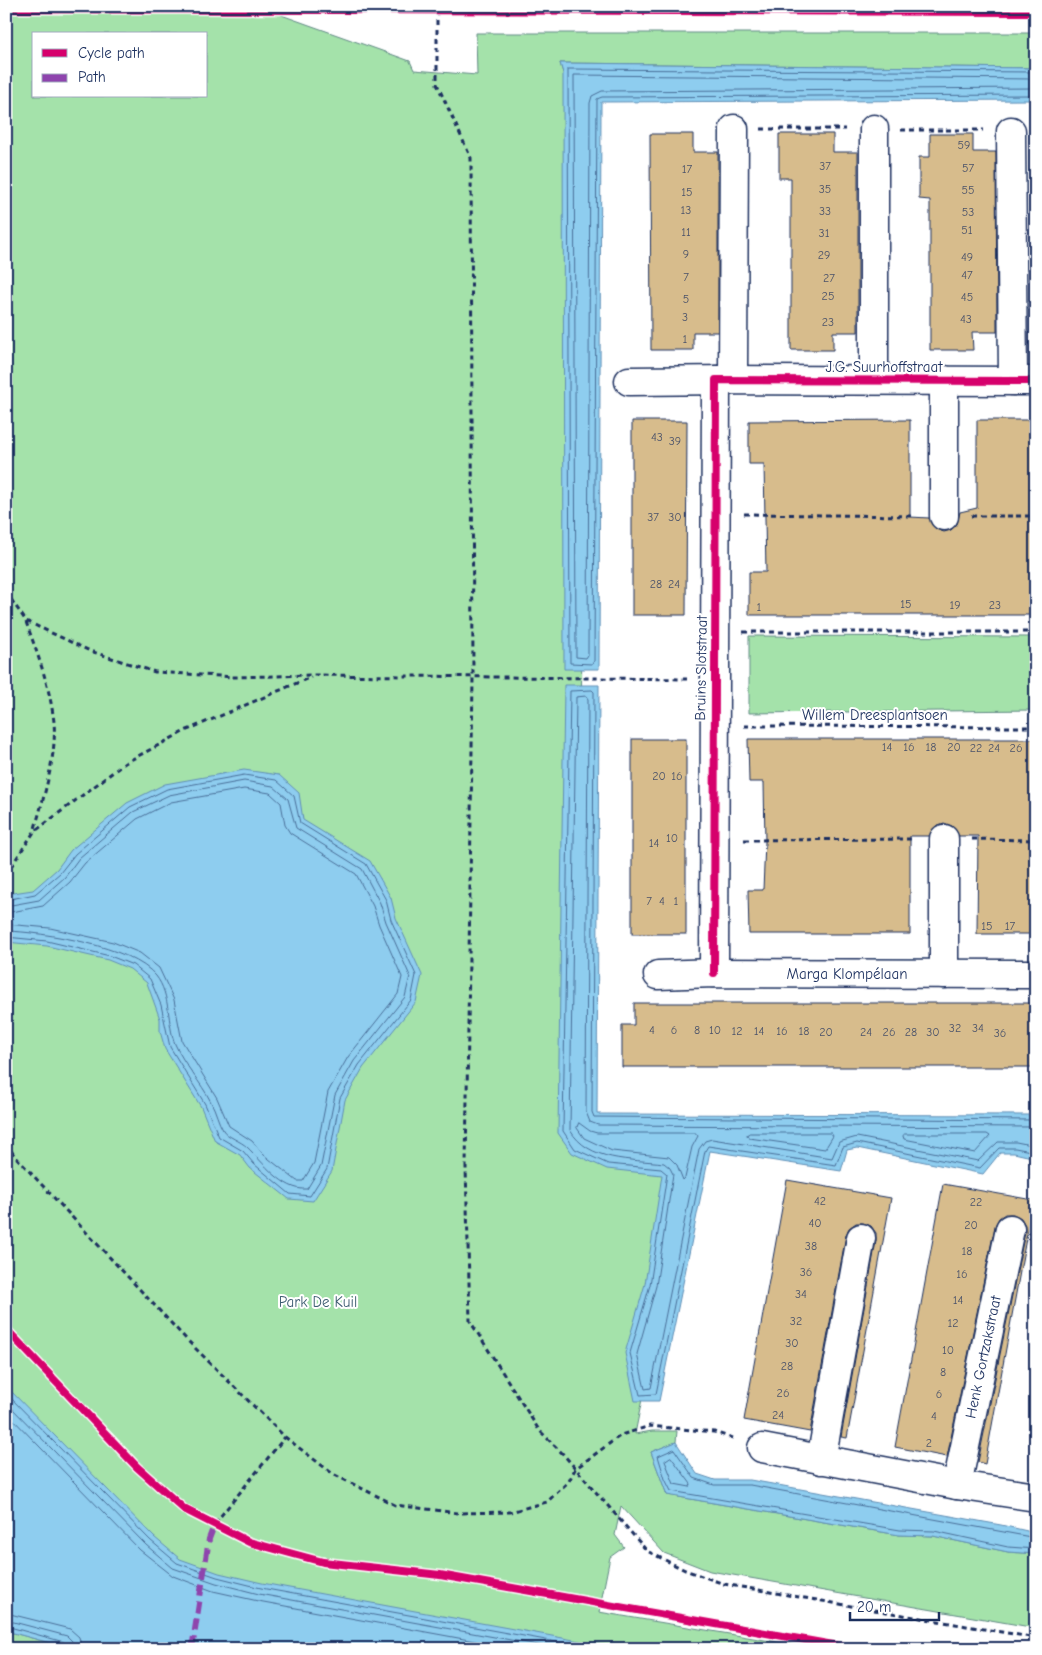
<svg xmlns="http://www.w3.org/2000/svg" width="1042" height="1655" viewBox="0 0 1042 1655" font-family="'Comic Neue',sans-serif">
	<rect width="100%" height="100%" fill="#fff"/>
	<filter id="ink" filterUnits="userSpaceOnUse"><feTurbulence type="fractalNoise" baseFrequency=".02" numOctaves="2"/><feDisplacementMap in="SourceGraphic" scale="10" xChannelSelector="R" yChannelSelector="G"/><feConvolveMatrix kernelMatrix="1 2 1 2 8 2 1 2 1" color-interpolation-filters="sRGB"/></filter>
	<g filter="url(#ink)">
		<g fill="#a4e2aa" stroke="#608884" fill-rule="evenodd">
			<path d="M 259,7 L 410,61 L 414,70 L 477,75 L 476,33 L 1036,33 L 1036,68 L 560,63 L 563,73 L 585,83 L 579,1132 L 690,1160 L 635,1434 L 652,1431 L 677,1431 L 676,1442 L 651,1452 L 667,1495 L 899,1535 L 933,1536 L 1008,1552 L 1036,1554 L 1036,1628 L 710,1571 L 664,1553 L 621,1506 L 615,1535 L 624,1547 L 610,1557 L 599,1612 L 818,1649 L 623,1649 L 593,1643 L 592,1649 L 107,1564 L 6,1457 L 6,12 ZM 34,34 L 206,34 L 206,96 L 34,96 Z"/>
			<path d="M 749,636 L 1036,637 L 1036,710 L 749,713 Z"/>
			<path d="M 6,1631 L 65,1647 L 80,1649 L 6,1649 Z"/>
		</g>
		<g fill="#8ecdef" stroke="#608eb5">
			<path d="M 560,63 L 1036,68 L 1036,100 L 601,102 L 599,669 L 564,669 L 563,73 Z"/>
			<path d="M 564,685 L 599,685 L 597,1114 L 1036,1115 L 1036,1158 L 1014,1153 L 1000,1153 L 983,1174 L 857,1148 L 847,1150 L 841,1171 L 710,1151 L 659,1401 L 635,1401 L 625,1353 L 645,1284 L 662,1175 L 607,1169 L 572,1153 L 558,1133 Z"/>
			<path d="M 244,770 L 279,775 L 299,793 L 303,820 L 370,861 L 391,898 L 396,918 L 422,975 L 416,1002 L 363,1068 L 345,1100 L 332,1171 L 313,1201 L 289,1199 L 250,1168 L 240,1155 L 215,1141 L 201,1107 L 165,1049 L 160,1031 L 160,1019 L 147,983 L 130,969 L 108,960 L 47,946 L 6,942 L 6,894 L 33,890 L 57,869 L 71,850 L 127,803 L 165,784 Z"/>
			<path d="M 6,1386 L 154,1537 L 180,1559 L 219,1573 L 262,1583 L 623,1649 L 80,1649 L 65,1647 L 6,1631 Z"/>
			<path d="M 676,1442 L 697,1474 L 715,1480 L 750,1480 L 1001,1525 L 1036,1533 L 1036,1554 L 1008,1552 L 933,1536 L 899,1535 L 667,1495 L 651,1452 Z"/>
		</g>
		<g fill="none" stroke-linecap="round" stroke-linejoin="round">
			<g stroke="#496e98" stroke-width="1">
				<path d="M 1036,72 L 568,69 L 570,663 L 592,664 L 594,661 L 597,99 L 602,97 L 1036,95"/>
				<path d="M 1036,79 L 574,75 L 576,657 L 586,658 L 588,655 L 590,103 L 592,96 L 602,91 L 1036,88"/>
				<path d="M 6,900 L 35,894 L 60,873 L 75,854 L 130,807 L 167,789 L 244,775 L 276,780 L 294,796 L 300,823 L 366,864 L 386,900 L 391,920 L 416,975 L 411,1000 L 359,1065 L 340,1098 L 327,1169 L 310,1196 L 290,1194 L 254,1164 L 243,1151 L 219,1137 L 205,1104 L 170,1047 L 161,1005 L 150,979 L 133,965 L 110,956 L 47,941 L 6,937"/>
				<path d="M 6,906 L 39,900 L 65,877 L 79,858 L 133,812 L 169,795 L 244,781 L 273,786 L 288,799 L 296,828 L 362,869 L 380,903 L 386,922 L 410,976 L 405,997 L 354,1061 L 335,1095 L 321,1166 L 307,1189 C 283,1191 263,1162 247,1147 C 241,1141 227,1137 223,1130 C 218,1122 216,1111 211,1102 C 201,1082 184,1065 175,1044 C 167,1024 171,995 156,976 C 132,946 43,932 6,931"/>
				<path d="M 6,913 L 43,906 L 70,882 L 85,863 L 137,819 L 171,802 L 244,789 L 270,793 L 281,803 L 285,825 L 290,833 L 356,874 L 373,906 L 379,925 L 402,977 L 398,994 L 348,1057 L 328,1092 L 314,1163 L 303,1181 L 297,1181 L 264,1155 L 252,1141 L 229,1126 L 217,1098 L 182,1041 L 174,1000 L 159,968 L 140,953 L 113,942 L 50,928 L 6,924"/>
				<path d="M 1036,1120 L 594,1117 L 592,1112 L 594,692 L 592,690 L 570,691 L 563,1131 L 575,1149 L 608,1164 L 661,1169 L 667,1174 L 650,1285 L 630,1353 L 640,1395 L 656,1394 L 705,1151 L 708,1146 L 836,1165 L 843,1147 L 857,1143 L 980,1168 L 999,1148 L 1015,1148 L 1036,1152"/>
				<path d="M 579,1123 L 590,1131 L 597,1133 L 696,1133 L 698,1136 L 692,1147 L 685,1178 L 683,1180 L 677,1165 L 669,1157 L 612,1151 L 584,1138 L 577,1128 Z"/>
				<path d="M 1036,1127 L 598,1125 L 590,1122 L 586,1112 L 588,699 L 586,696 L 576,697 L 570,1130 C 589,1162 630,1159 664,1163 L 670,1168 L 673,1174 L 656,1286 L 637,1354 L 645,1389 L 651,1388 L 699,1149 L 705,1141 L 712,1139 L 832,1158 L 839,1142 L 857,1137 L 978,1161 L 998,1142 L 1016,1142 L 1036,1146"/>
				<path d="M 750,1133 L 831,1133 L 833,1136 L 825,1149 L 749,1138 L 747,1135 Z"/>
				<path d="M 905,1134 L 987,1134 L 990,1136 L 975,1153 L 904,1139 L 903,1136 Z"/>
				<path d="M 6,1393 L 150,1540 L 177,1563 L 217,1577 L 261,1588 L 595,1649"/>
				<path d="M 6,1402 L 146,1545 L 173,1568 L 216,1583 L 259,1594 L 560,1649"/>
				<path d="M 6,1412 L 140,1550 L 173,1576 L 213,1591 L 258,1601 L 518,1649"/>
				<path d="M 671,1457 L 691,1484 L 690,1487 L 674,1484 L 665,1461 Z"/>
				<path d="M 1036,1538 L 750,1485 L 714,1485 L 694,1478 L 674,1449 L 658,1456 L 665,1479 L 671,1491 L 900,1530 L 934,1531 L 1008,1547 L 1036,1549"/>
				<path d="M 6,1613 L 70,1629 L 79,1637 L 82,1649"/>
				<path d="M 6,1620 L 67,1636 L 72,1641 L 74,1649"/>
				<path d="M 6,1626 L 64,1642 L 68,1649"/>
			</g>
		</g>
		<g fill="#d7bc8c" stroke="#1b2f5e">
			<path d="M 650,134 L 693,134 L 693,152 L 718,152 L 718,332 L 693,332 L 693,350 L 651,350 Z"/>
			<path d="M 779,134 L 833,134 L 833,152 L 858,152 L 858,332 L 833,332 L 833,350 L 791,350 L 791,178 L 779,178 Z"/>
			<path d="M 930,134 L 973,134 L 973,152 L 996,152 L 997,332 L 972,332 L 973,350 L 930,350 L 930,200 L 919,199 L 919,157 L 930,157 Z"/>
			<path d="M 910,420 L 910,517 L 929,518 L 936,529 L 944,532 L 951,530 L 957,524 L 960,512 L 977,508 L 977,420 L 1036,420 L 1036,464 L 1033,464 L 1033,518 L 1036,518 L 1036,615 L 749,615 L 749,572 L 766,572 L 764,464 L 749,464 L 749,421 Z"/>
			<path d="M 632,421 L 687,421 L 686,615 L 632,615 Z"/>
			<rect x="632" y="739" width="54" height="195"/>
			<path d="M 748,739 L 1036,739 L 1036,836 L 1033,836 L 1036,934 L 977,934 L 978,836 L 959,836 L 952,826 L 944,823 L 936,826 L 929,836 L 910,836 L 910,934 L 749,934 L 748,890 L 763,890 L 765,842 L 764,782 L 749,782 Z"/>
			<path d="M 634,1003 L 1036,1003 L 1036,1067 L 622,1067 L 622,1025 L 634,1025 Z"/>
			<path d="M 787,1180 L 891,1198 L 847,1438 L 841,1437 L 876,1241 L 876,1233 L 871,1226 L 863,1223 L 856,1223 L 849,1228 L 846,1235 L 810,1432 L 744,1420 Z"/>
			<path d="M 943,1184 L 1033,1200 L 985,1464 L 978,1462 L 1025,1232 L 1025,1225 L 1021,1218 L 1013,1214 L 1005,1214 L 999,1218 L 995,1226 L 947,1457 L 895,1447 Z"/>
		</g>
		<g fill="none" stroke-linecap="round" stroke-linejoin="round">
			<defs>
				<g id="minor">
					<path d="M 874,129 L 874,380"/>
					<path d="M 1011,131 L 1013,381"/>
					<path d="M 733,380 L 734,129"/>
					<path d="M 944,380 L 944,516"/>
					<path d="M 629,381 L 733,380"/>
					<path d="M 944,839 L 944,974"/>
					<path d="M 714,973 L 716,380 L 1036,381"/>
					<path d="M 658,975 L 714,973 L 1036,974"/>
					<path d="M 762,1448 L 957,1485 L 1036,1497"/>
					<path d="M 821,1460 L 861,1238"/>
					<path d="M 957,1485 L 1010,1229"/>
				</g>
			</defs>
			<use href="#minor" stroke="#1b2f5e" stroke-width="31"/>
			<g stroke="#1b2f5e" stroke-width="3" stroke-dasharray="5 4" stroke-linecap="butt">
				<path d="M 437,11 L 437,84 L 471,158 L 473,678 L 466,1167 L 470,1321 L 539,1430 L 563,1454 L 647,1551 L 685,1570 L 724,1584 L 1036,1638"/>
				<path d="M 761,129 L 845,129"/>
				<path d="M 901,130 L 983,130"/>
				<path d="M 744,514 L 915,516"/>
				<path d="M 971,516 L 1036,516"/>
				<path d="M 6,592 L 26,621 L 90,651 L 155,672 L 234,677 L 314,675 L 687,679"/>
				<path d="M 26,622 C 38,655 50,687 54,722 C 57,756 43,799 34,832"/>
				<path d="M 743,632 L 1036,632"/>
				<path d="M 744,726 L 1036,727"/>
				<path d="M 972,839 L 1036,840"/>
				<path d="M 744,840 L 915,839"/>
				<path d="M 6,874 L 34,832 L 125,763 L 185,731 L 311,677"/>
				<path d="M 6,1143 L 14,1155 L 187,1340 L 285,1437 L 333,1474 L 395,1505 L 458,1513 L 510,1512 L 547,1502 L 569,1481 L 575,1469 L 621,1435 L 650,1426 L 714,1432 L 736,1439"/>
				<path d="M 215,1523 L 285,1437"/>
			</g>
			<use href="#minor" stroke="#fff" stroke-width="28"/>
			<path stroke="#8e44ad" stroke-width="6" stroke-dasharray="12 6" stroke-linecap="butt" d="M 192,1649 L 209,1539 L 215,1523"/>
			<defs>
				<g id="cycleway">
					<path d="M 6,9 L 1036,12"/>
					<path d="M 714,973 L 716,380 L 1036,381"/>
					<path d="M 6,1329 L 137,1467 L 184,1509 L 249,1542 L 323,1562 L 440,1575 L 856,1649"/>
				</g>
			</defs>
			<use href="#cycleway" stroke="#fff" stroke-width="11"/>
			<use href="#cycleway" stroke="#d6006c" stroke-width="8"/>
		</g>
	</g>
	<g text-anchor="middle" stroke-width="4" stroke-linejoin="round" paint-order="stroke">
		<g font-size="12" fill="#4a526a">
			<text x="964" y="149">59</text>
			<text x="825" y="170">37</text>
			<text x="968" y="172">57</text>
			<text x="687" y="173">17</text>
			<text x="825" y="193">35</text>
			<text x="968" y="194">55</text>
			<text x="687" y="196">15</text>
			<text x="686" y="214">13</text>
			<text x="825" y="215">33</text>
			<text x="968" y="216">53</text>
			<text x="967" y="234">51</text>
			<text x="686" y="236">11</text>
			<text x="824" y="237">31</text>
			<text x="686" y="258">9</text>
			<text x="824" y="259">29</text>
			<text x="967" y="261">49</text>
			<text x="967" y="279">47</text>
			<text x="686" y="281">7</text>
			<text x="829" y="282">27</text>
			<text x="828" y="300">25</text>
			<text x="967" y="301">45</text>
			<text x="686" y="303">5</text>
			<text x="685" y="321">3</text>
			<text x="966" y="323">43</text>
			<text x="828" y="326">23</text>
			<text x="685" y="343">1</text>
			<text x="657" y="441">43</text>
			<text x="675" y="445">39</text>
			<text x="653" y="521">37</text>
			<text x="675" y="521">30</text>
			<text x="656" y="588">28</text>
			<text x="674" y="588">24</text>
			<text x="906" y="608">15</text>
			<text x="955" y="609">19</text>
			<text x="995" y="609">23</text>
			<text x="759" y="611">1</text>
			<text x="887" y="751">14</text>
			<text x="909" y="751">16</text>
			<text x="931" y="751">18</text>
			<text x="954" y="751">20</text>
			<text x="976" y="752">22</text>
			<text x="994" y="752">24</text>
			<text x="1016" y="752">26</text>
			<text x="659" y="780">20</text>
			<text x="677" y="780">16</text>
			<text x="672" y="842">10</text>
			<text x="654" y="847">14</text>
			<text x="649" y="905">7</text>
			<text x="662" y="905">4</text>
			<text x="676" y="905">1</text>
			<text x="987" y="930">15</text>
			<text x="1010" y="930">17</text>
			<text x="955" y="1032">32</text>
			<text x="978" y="1032">34</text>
			<text x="652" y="1034">4</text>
			<text x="674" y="1034">6</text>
			<text x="697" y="1034">8</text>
			<text x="715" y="1034">10</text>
			<text x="737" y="1035">12</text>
			<text x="759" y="1035">14</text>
			<text x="782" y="1035">16</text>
			<text x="804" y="1035">18</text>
			<text x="826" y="1036">20</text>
			<text x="866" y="1036">24</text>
			<text x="889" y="1036">26</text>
			<text x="911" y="1036">28</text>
			<text x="933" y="1036">30</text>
			<text x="1000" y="1037">36</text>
			<text x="820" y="1205">42</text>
			<text x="976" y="1206">22</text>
			<text x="815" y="1227">40</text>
			<text x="971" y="1229">20</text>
			<text x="811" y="1250">38</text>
			<text x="967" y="1255">18</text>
			<text x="806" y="1276">36</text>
			<text x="962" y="1278">16</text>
			<text x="801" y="1298">34</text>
			<text x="958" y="1304">14</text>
			<text x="796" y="1325">32</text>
			<text x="953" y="1327">12</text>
			<text x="792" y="1347">30</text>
			<text x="948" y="1354">10</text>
			<text x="787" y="1370">28</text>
			<text x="943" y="1376">8</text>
			<text x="783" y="1397">26</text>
			<text x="939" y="1398">6</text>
			<text x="778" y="1419">24</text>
			<text x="934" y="1420">4</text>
			<text x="929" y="1447">2</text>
		</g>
		<g font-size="15" fill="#1b2f5e" stroke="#fff">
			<text x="884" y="372">J.G. Suurhoffstraat</text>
			<text transform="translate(701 668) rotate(-89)" y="5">Bruins Slotstraat</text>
			<text x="875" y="720">Willem Dreesplantsoen</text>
			<text x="847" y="979">Marga Klompélaan</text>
			<text transform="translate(983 1357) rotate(-78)" y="5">Henk Gortzakstraat</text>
		</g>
		<g font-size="15" fill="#3d5c71" stroke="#fff">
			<text x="318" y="1307">Park De Kuil</text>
		</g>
	</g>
	<rect width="1042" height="1655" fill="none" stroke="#fff" stroke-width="25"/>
	<rect x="12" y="12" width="1017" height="1630" fill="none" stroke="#1b2f5e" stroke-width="2" filter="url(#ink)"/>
	<rect x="32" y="32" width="175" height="65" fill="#ffffff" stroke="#a4acbf"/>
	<rect x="42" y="49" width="25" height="8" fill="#d6006c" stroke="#a4acbf"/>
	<text x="78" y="58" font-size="15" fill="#1b2f5e">Cycle path</text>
	<rect x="42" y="74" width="25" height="8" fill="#8e44ad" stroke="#a4acbf"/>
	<text x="78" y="82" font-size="15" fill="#1b2f5e">Path</text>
	<path d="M850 1612v8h89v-8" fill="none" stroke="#1b2f5e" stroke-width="2.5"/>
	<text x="857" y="1612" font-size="15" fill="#1b2f5e" stroke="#ffffff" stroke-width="4" paint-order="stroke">20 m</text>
</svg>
